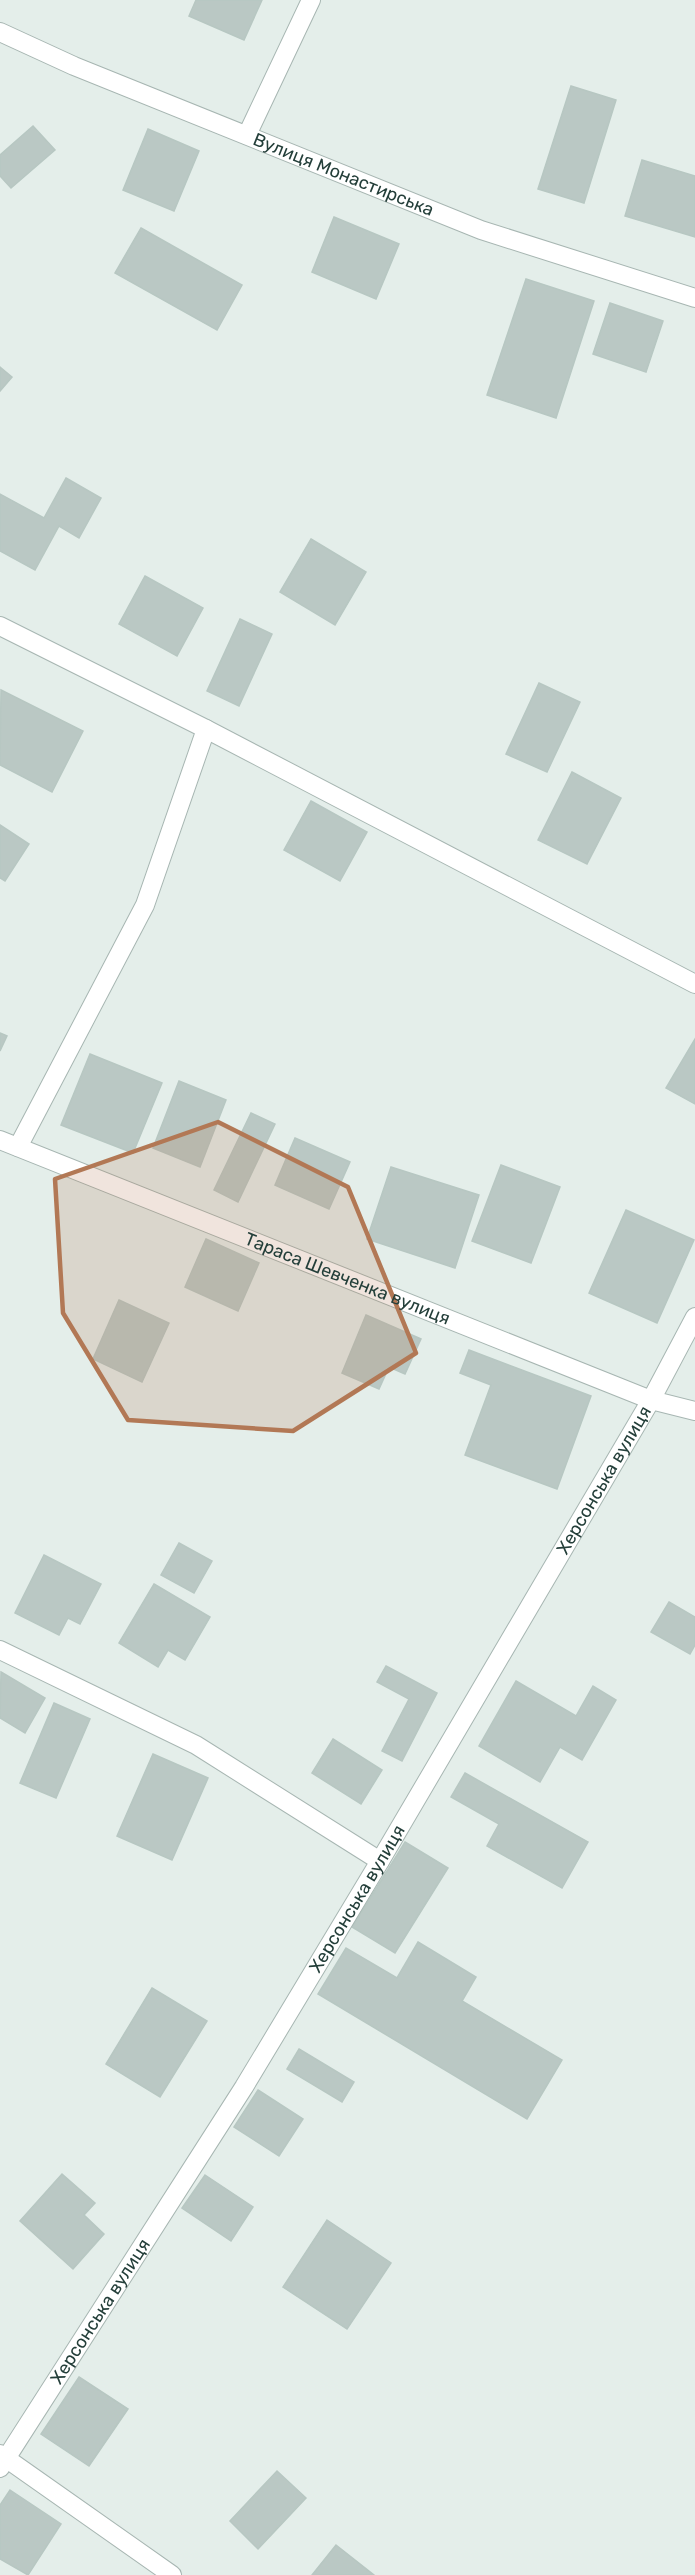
<svg xmlns="http://www.w3.org/2000/svg" width="695" height="2575" viewBox="0 0 695 2575" font-family="Rubik,sans-serif">
	<rect width="100%" height="100%" fill="#e4eeea"/>
	<g fill="#bac8c4" stroke="#b7c7c2" stroke-width="1.5">
		<path d="M 196,0 L 262,0 L 244,40 L 189,16 Z"/>
		<path d="M 571,86 L 616,100 L 584,203 L 538,189 Z"/>
		<path d="M 33,126 L 55,150 L 11,188 L 0,176 L 0,155 Z"/>
		<path d="M 148,129 L 199,151 L 174,211 L 123,190 Z"/>
		<path d="M 642,160 L 695,176 L 695,237 L 625,216 Z"/>
		<path d="M 334,217 L 399,244 L 376,299 L 312,272 Z"/>
		<path d="M 141,228 L 242,285 L 217,330 L 115,273 Z"/>
		<path d="M 526,279 L 594,301 L 556,418 L 487,395 Z"/>
		<path d="M 610,303 L 663,321 L 646,372 L 593,354 Z"/>
		<path d="M 0,367 L 12,377 L 0,391 Z"/>
		<path d="M 66,478 L 101,498 L 79,538 L 59,526 L 35,570 L 0,551 L 0,494 L 44,518 Z"/>
		<path d="M 311,539 L 366,572 L 335,625 L 280,592 Z"/>
		<path d="M 145,576 L 203,608 L 177,656 L 119,624 Z"/>
		<path d="M 240,619 L 272,634 L 239,706 L 207,691 Z"/>
		<path d="M 539,683 L 580,702 L 547,772 L 506,754 Z"/>
		<path d="M 1,690 L 83,731 L 52,792 L 0,765 Z"/>
		<path d="M 572,772 L 621,798 L 587,864 L 538,840 Z"/>
		<path d="M 311,801 L 367,832 L 340,881 L 284,850 Z"/>
		<path d="M 0,825 L 29,844 L 5,881 L 0,878 Z"/>
		<path d="M 0,1033 L 7,1036 L 0,1051 Z"/>
		<path d="M 695,1039 L 695,1104 L 666,1088 Z"/>
		<path d="M 90,1054 L 162,1083 L 133,1153 L 61,1125 Z"/>
		<path d="M 179,1081 L 226,1100 L 200,1167 L 153,1148 Z"/>
		<path d="M 251,1113 L 275,1124 L 238,1202 L 214,1190 Z"/>
		<path d="M 295,1138 L 350,1162 L 329,1209 L 275,1185 Z"/>
		<path d="M 501,1165 L 560,1187 L 531,1263 L 472,1241 Z"/>
		<path d="M 391,1167 L 479,1195 L 455,1268 L 367,1239 Z"/>
		<path d="M 626,1210 L 694,1240 L 657,1323 L 589,1293 Z"/>
		<path d="M 206,1239 L 259,1263 L 238,1311 L 185,1287 Z"/>
		<path d="M 119,1300 L 169,1323 L 142,1382 L 93,1359 Z"/>
		<path d="M 366,1315 L 421,1339 L 405,1374 L 389,1367 L 379,1389 L 342,1373 Z"/>
		<path d="M 469,1350 L 591,1396 L 557,1489 L 465,1455 L 491,1385 L 460,1373 Z"/>
		<path d="M 179,1543 L 212,1561 L 194,1593 L 161,1575 Z"/>
		<path d="M 44,1555 L 101,1584 L 80,1624 L 68,1618 L 59,1635 L 15,1613 Z"/>
		<path d="M 154,1584 L 210,1617 L 185,1660 L 168,1650 L 158,1667 L 119,1643 Z"/>
		<path d="M 669,1602 L 695,1617 L 695,1645 L 690,1654 L 651,1632 Z"/>
		<path d="M 386,1666 L 437,1693 L 402,1761 L 382,1751 L 409,1699 L 377,1682 Z"/>
		<path d="M 1,1672 L 45,1698 L 25,1733 L 0,1718 Z"/>
		<path d="M 516,1681 L 576,1716 L 593,1686 L 616,1700 L 582,1760 L 560,1747 L 540,1782 L 479,1746 Z"/>
		<path d="M 54,1703 L 90,1719 L 56,1798 L 20,1783 Z"/>
		<path d="M 333,1739 L 382,1770 L 361,1804 L 312,1773 Z"/>
		<path d="M 153,1754 L 208,1778 L 172,1860 L 117,1836 Z"/>
		<path d="M 465,1773 L 588,1842 L 562,1888 L 487,1846 L 499,1824 L 451,1797 Z"/>
		<path d="M 405,1842 L 448,1868 L 395,1953 L 352,1927 Z"/>
		<path d="M 418,1942 L 476,1977 L 462,2001 L 562,2060 L 527,2119 L 318,1994 L 346,1948 L 397,1978 Z"/>
		<path d="M 152,1988 L 207,2021 L 160,2097 L 106,2064 Z"/>
		<path d="M 299,2049 L 354,2082 L 342,2102 L 287,2069 Z"/>
		<path d="M 258,2090 L 303,2119 L 279,2156 L 234,2127 Z"/>
		<path d="M 62,2174 L 95,2203 L 84,2215 L 104,2234 L 73,2269 L 20,2221 Z"/>
		<path d="M 205,2175 L 253,2207 L 231,2241 L 182,2208 Z"/>
		<path d="M 327,2220 L 391,2263 L 347,2329 L 283,2287 Z"/>
		<path d="M 79,2377 L 128,2409 L 89,2466 L 41,2434 Z"/>
		<path d="M 277,2471 L 306,2498 L 258,2549 L 230,2521 Z"/>
		<path d="M 10,2490 L 61,2524 L 28,2575 L 0,2559 L 0,2505 Z"/>
		<path d="M 336,2545 L 374,2575 L 312,2575 Z"/>
	</g>
	<g fill="none" stroke-linecap="round" stroke-linejoin="round">
		<defs>
			<g id="minor">
				<path id="s1" d="M 0,32 L 74,66 L 481,230 L 695,298"/>
				<path d="M 247,135 L 311,0"/>
				<path d="M 0,626 L 206,729 L 695,984"/>
				<path id="s2" d="M 0,1140 L 651,1400 L 695,1411"/>
				<path d="M 18,1147 L 145,905 L 206,729"/>
				<path d="M 0,1650 L 196,1745 L 380,1861"/>
				<path d="M 0,2454 L 172,2575"/>
				<path id="s3" d="M 0,2468 L 244,2087 L 380,1861 L 651,1400 L 695,1317"/>
			</g>
		</defs>
		<use href="#minor" stroke="#a7b6b2" stroke-width="20"/>
		<use href="#minor" stroke="#fff" stroke-width="18"/>
	</g>
	<path fill="#b27855" fill-opacity="0.2" stroke="#b27855" stroke-width="4.5" stroke-linejoin="round" d="M 218,1122 L 348,1187 L 416,1353 L 293,1431 L 128,1420 L 63,1313 L 55,1179 Z"/>
	<g text-anchor="middle" stroke-width="6" stroke-linejoin="round" paint-order="stroke">
		<g font-size="18" fill="#243f3a" stroke="#f5faf8">
			<text dy="6" stroke="none"><textPath href="#s1" startOffset="372">Вулиця Монастирська</textPath></text>
			<text dy="6" stroke="none"><textPath href="#s2" startOffset="374">Тараса Шевченка вулиця</textPath></text>
			<text dy="6" stroke="none"><textPath href="#s3" startOffset="1158">Херсонська вулиця</textPath></text>
			<text dy="6" stroke="none"><textPath href="#s3" startOffset="672">Херсонська вулиця</textPath></text>
			<text dy="6" stroke="none"><textPath href="#s3" startOffset="186">Херсонська вулиця</textPath></text>
		</g>
	</g>
</svg>
